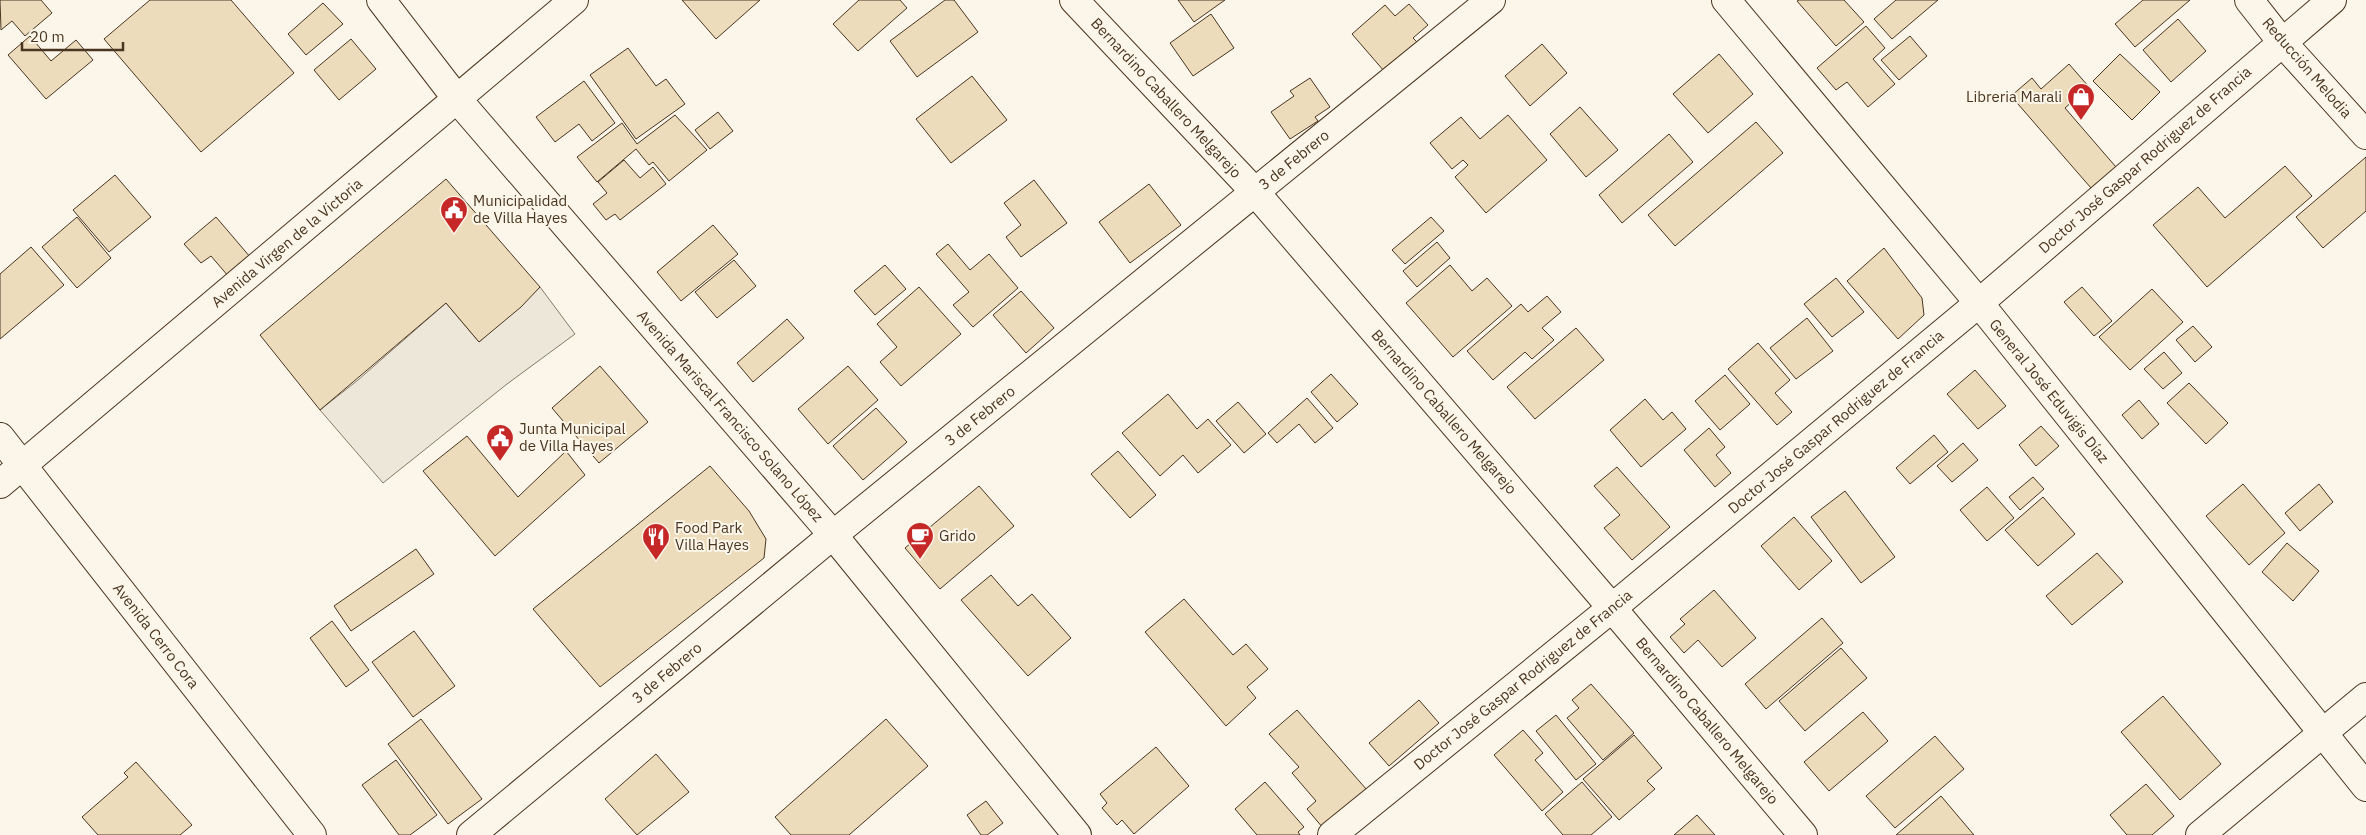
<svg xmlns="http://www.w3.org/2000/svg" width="2366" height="835" viewBox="0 0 2366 835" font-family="'IBM Plex Sans',sans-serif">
	<rect width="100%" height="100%" fill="#fbf6e9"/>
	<path fill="#ede7d9" stroke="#887966" d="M 540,287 L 575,334 L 507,384 L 383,483 L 320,410 L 358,380 L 446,303 L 479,342 Z"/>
	<g fill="#ecdcbc" stroke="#4a3520">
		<path d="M 0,0 L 41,0 L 52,13 L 25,36 L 12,21 L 1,30 Z"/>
		<path d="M 150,0 L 231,0 L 294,73 L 201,152 L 104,39 Z"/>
		<path d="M 682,0 L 760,0 L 716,39 Z"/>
		<path d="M 859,0 L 900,0 L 907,8 L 858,51 L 833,24 Z"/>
		<path d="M 945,0 L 954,0 L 978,32 L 917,77 L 890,41 Z"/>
		<path d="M 1178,0 L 1225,0 L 1194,22 Z"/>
		<path d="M 1799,0 L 1844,0 L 1864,22 L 1836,46 L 1797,1 Z"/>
		<path d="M 1896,0 L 1938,0 L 1892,39 L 1874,19 Z"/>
		<path d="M 2143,0 L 2190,0 L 2135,47 L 2115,24 Z"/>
		<path d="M 323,3 L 343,24 L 306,55 L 288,34 Z"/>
		<path d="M 1409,4 L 1428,25 L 1413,38 L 1417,42 L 1384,71 L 1352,34 L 1385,5 L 1395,16 Z"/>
		<path d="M 1211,14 L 1234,48 L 1193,76 L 1170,43 Z"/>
		<path d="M 2178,19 L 2206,51 L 2171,82 L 2143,50 Z"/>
		<path d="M 1866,26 L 1885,48 L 1873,59 L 1895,84 L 1868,107 L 1847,82 L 1836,90 L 1817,68 Z"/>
		<path d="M 30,36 L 51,61 L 76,40 L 93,60 L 46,99 L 8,55 Z"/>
		<path d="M 1910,36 L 1927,56 L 1899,80 L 1881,60 Z"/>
		<path d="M 351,39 L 376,69 L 339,100 L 314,70 Z"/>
		<path d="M 1542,44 L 1567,73 L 1530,106 L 1505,76 Z"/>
		<path d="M 628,48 L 656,86 L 666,79 L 685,104 L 636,139 L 590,75 Z"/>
		<path d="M 1719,54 L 1753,94 L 1708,133 L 1673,94 Z"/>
		<path d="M 2120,54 L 2160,92 L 2132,120 L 2093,81 Z"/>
		<path d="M 2069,64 L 2089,87 L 2065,108 L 2116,167 L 2091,188 L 2011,96 L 2032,78 L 2041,89 Z"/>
		<path d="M 972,76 L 1007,120 L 951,163 L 916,119 Z"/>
		<path d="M 1310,78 L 1330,107 L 1315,117 L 1318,121 L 1290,139 L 1271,112 L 1294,96 L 1290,91 Z"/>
		<path d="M 584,81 L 615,123 L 592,141 L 579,124 L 555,142 L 536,117 Z"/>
		<path d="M 1580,107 L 1618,150 L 1586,177 L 1550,134 Z"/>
		<path d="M 718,112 L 733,131 L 710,149 L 695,130 Z"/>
		<path d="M 675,115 L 707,150 L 669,181 L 653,162 L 649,165 L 636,149 L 597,182 L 577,157 L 622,123 L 637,144 Z"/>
		<path d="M 1508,115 L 1547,160 L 1486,213 L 1455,177 L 1468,165 L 1463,160 L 1452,169 L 1430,143 L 1461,117 L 1480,139 Z"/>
		<path d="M 1756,122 L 1783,153 L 1675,246 L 1648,215 Z"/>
		<path d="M 1669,134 L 1693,162 L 1622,223 L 1599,195 Z"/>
		<path d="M 2366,157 L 2366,211 L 2323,248 L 2296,217 Z"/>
		<path d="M 624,160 L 640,178 L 653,167 L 666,184 L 620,220 L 615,214 L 606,220 L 593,204 L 607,193 L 598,182 Z"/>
		<path d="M 2285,166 L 2312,196 L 2207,287 L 2153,225 L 2198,187 L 2225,218 Z"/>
		<path d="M 115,175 L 151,217 L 109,252 L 73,210 Z"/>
		<path d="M 446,179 L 540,287 L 521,307 L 479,342 L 446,303 L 320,410 L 260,335 Z"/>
		<path d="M 1034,180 L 1067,223 L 1021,257 L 1006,237 L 1021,225 L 1004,203 Z"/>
		<path d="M 1149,184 L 1181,225 L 1130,263 L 1099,222 Z"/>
		<path d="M 77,217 L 111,258 L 77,288 L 42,247 Z"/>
		<path d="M 216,217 L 251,258 L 229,277 L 211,256 L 201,263 L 184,244 Z"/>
		<path d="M 1431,217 L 1444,231 L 1405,264 L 1392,250 Z"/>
		<path d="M 713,225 L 738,254 L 681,301 L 657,272 Z"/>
		<path d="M 1437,242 L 1450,258 L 1417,287 L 1403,271 Z"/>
		<path d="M 948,244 L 970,270 L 989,254 L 1018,288 L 973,327 L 953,305 L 969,292 L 936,254 Z"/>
		<path d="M 31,247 L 64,285 L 0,339 L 0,274 Z"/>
		<path d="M 1884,248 L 1922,298 L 1924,315 L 1898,339 L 1847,281 Z"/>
		<path d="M 734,260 L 756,286 L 717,318 L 695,292 Z"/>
		<path d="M 885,265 L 906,289 L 875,315 L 854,291 Z"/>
		<path d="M 1450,265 L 1472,291 L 1487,278 L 1512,306 L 1453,357 L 1406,303 Z"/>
		<path d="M 1836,278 L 1864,312 L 1832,337 L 1804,304 Z"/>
		<path d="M 919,287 L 961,334 L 901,386 L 880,362 L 897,347 L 877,324 Z"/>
		<path d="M 2082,287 L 2112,321 L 2094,336 L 2064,302 Z"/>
		<path d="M 2152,289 L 2183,322 L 2130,370 L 2099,337 Z"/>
		<path d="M 1021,291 L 1054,328 L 1026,353 L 993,315 Z"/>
		<path d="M 1547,296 L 1561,312 L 1542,328 L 1554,340 L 1532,359 L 1525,352 L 1493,380 L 1467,351 L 1521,304 L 1528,312 Z"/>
		<path d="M 1807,318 L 1833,351 L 1796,379 L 1770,348 Z"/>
		<path d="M 787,319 L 804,338 L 753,382 L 737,363 Z"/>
		<path d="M 2193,326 L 2212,347 L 2195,362 L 2176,340 Z"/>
		<path d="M 1576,328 L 1604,360 L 1535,419 L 1507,387 Z"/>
		<path d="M 1758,343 L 1790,380 L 1775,393 L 1792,412 L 1777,425 L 1728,369 Z"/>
		<path d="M 2164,352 L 2182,373 L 2163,389 L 2144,369 Z"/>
		<path d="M 600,366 L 648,422 L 599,463 L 552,408 Z"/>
		<path d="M 848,366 L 878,400 L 828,444 L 798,409 Z"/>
		<path d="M 1975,370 L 2006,406 L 1978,429 L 1947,394 Z"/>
		<path d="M 1331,374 L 1358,404 L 1337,422 L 1311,392 Z"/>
		<path d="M 1725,375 L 1750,404 L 1720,430 L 1695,401 Z"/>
		<path d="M 2189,383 L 2228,423 L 2206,444 L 2167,403 Z"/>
		<path d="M 1168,394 L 1197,429 L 1208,419 L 1231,445 L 1198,473 L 1183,455 L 1160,476 L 1122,433 Z"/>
		<path d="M 1307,398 L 1333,428 L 1315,443 L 1299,424 L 1277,443 L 1268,433 Z"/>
		<path d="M 1645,399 L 1663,420 L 1672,412 L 1686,429 L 1641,467 L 1610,430 Z"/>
		<path d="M 2139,400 L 2159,424 L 2142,439 L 2122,415 Z"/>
		<path d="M 1238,402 L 1266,434 L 1244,453 L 1216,421 Z"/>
		<path d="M 876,408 L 907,442 L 863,480 L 833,446 Z"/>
		<path d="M 2041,426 L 2059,446 L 2036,466 L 2019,445 Z"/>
		<path d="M 1709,428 L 1725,447 L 1716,455 L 1731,473 L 1715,487 L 1684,450 Z"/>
		<path d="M 1934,435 L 1948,452 L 1910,484 L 1896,468 Z"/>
		<path d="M 467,436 L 518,497 L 566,451 L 585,475 L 495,556 L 423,471 Z"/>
		<path d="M 1963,443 L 1978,460 L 1952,482 L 1937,466 Z"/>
		<path d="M 1118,451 L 1156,495 L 1130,518 L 1091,474 Z"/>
		<path d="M 710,466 L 749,511 L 766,539 L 764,558 L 600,687 L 533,609 Z"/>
		<path d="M 1617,467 L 1670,527 L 1632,560 L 1604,528 L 1620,515 L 1594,486 Z"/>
		<path d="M 2033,477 L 2044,489 L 2020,510 L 2009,497 Z"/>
		<path d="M 2243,484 L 2285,533 L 2249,565 L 2206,516 Z"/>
		<path d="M 2319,484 L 2333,502 L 2300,531 L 2285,513 Z"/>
		<path d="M 979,486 L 1014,526 L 940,589 L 905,548 Z"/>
		<path d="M 1987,487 L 2014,518 L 1987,541 L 1960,510 Z"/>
		<path d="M 1845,491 L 1895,557 L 1861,583 L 1811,517 Z"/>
		<path d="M 2043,497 L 2075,534 L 2038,566 L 2005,530 Z"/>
		<path d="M 1794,517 L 1832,561 L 1799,590 L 1761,546 Z"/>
		<path d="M 2287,543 L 2319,571 L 2293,601 L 2262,572 Z"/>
		<path d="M 416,549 L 434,574 L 351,631 L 334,606 Z"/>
		<path d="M 2097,553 L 2123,582 L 2072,625 L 2046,596 Z"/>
		<path d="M 991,575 L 1018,606 L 1032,594 L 1071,638 L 1028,676 L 961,600 Z"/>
		<path d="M 1714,590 L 1756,638 L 1722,667 L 1698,640 L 1684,653 L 1670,637 L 1685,624 L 1680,619 Z"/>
		<path d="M 1184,599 L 1233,655 L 1246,644 L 1268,669 L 1247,687 L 1256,698 L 1226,726 L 1145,632 Z"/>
		<path d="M 1822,618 L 1843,643 L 1766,709 L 1745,684 Z"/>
		<path d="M 332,621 L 369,670 L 346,687 L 310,638 Z"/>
		<path d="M 414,631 L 455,686 L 413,717 L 372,662 Z"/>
		<path d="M 1841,648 L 1867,678 L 1805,731 L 1779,701 Z"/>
		<path d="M 1591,684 L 1634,733 L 1603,760 L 1567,718 L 1579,708 L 1572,700 Z"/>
		<path d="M 2163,696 L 2221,764 L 2180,800 L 2121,732 Z"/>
		<path d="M 1419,700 L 1439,723 L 1389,766 L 1369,743 Z"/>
		<path d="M 1297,710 L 1367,790 L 1323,828 L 1307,809 L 1316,801 L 1292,773 L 1299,767 L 1269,734 Z"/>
		<path d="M 1863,712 L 1888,741 L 1829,791 L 1804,762 Z"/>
		<path d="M 1556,715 L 1596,764 L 1576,780 L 1536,731 Z"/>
		<path d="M 421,719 L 482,799 L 448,824 L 388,744 Z"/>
		<path d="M 886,719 L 928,766 L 849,835 L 791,835 L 775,817 Z"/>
		<path d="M 1523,730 L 1543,753 L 1535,760 L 1563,792 L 1542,811 L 1494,755 Z"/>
		<path d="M 1634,735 L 1662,768 L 1647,781 L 1655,789 L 1619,820 L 1583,779 Z"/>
		<path d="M 1935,736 L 1964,769 L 1895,828 L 1866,796 Z"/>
		<path d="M 1156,747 L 1189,786 L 1134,834 L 1122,820 L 1117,825 L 1102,808 L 1107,803 L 1100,794 Z"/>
		<path d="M 656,754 L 689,792 L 637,835 L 605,799 Z"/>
		<path d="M 396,760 L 437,815 L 410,835 L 399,835 L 362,785 Z"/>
		<path d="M 136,762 L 192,825 L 180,835 L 98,835 L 82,817 L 128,777 L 124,773 Z"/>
		<path d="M 1265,782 L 1304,827 L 1298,832 L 1300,835 L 1257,835 L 1235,809 Z"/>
		<path d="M 1582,782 L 1612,817 L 1591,835 L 1563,835 L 1545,814 Z"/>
		<path d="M 2146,784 L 2174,816 L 2152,835 L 2127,835 L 2110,815 Z"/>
		<path d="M 1941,796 L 1974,835 L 1896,835 Z"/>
		<path d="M 986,801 L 1003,823 L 987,835 L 981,835 L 967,815 Z"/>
		<path d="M 1697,815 L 1715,835 L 1674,835 Z"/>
	</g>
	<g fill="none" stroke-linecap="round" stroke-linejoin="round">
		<defs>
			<g id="minor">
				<path d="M 381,0 L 457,99 L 833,535 L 1077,835"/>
				<path d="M 1074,0 L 1255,192 L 1612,608 L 1803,835"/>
				<path d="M 1726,0 L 1979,303 L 2366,787"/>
				<path d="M 2249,0 L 2282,42 L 2366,135"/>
				<path d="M 0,437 L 312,835"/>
				<path d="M 0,484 L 574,0"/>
				<path d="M 471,835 L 833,535 L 1491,0"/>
				<path d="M 1332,835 L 1612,608 L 1979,303 L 2332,0"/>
				<path d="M 2200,835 L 2366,697"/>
			</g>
		</defs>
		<use href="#minor" stroke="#4a3520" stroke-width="30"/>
		<use href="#minor" stroke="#fbf6e9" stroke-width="28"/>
	</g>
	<defs>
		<symbol id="shop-pin" viewBox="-11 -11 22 30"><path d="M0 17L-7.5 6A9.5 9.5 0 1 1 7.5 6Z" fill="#c62828" stroke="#fbf6e9"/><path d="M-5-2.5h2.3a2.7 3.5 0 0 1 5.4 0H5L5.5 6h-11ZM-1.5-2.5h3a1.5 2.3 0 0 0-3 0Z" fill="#fff"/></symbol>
		<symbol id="civic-pin" viewBox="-11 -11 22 30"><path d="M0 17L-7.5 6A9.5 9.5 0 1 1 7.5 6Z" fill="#c62828" stroke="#fbf6e9"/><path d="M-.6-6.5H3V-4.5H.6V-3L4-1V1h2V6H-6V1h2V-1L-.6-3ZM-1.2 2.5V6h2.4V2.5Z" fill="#fff"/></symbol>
		<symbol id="cafe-pin" viewBox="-11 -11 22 30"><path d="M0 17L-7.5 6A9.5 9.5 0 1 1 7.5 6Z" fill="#c62828" stroke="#fbf6e9"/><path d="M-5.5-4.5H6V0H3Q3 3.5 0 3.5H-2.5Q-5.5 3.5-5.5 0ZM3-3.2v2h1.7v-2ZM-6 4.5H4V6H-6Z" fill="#fff"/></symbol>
		<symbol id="restaurant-pin" viewBox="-11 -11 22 30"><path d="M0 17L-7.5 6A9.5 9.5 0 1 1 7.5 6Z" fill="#c62828" stroke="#fbf6e9"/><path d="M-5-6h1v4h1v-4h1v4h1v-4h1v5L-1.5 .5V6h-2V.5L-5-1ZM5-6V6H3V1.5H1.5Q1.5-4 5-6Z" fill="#fff"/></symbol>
	</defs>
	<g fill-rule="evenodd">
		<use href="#shop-pin" x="2065" y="81" width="32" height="43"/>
		<use href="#civic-pin" x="438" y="194" width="32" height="43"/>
		<use href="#civic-pin" x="484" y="422" width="32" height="43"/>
		<use href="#cafe-pin" x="904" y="520" width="32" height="43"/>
		<use href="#restaurant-pin" x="640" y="521" width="32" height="43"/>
	</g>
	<g text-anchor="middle" stroke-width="4" stroke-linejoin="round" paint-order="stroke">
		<g font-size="15" fill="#4a3520" stroke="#fbf6e9">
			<text transform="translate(2307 68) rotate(49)" y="5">Reducción Melodia</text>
			<text transform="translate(1166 98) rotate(47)" y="5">Bernardino Caballero Melgarejo</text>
			<text transform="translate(1294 160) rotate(-39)" y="5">3 de Febrero</text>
			<text transform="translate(2145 160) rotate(-41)" y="5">Doctor José Gaspar Rodriguez de Francia</text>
			<text transform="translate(287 243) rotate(-40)" y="5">Avenida Virgen de la Victoria</text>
			<text transform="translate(2049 391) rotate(51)" y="5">General José Eduvigis Díaz</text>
			<text transform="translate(1444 412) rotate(49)" y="5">Bernardino Caballero Melgarejo</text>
			<text transform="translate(730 416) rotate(49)" y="5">Avenida Mariscal Francisco Solano López</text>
			<text transform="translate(980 416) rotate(-39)" y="5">3 de Febrero</text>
			<text transform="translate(1836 422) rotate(-40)" y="5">Doctor José Gaspar Rodriguez de Francia</text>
			<text transform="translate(156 636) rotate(52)" y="5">Avenida Cerro Cora</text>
			<text transform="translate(667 673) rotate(-40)" y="5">3 de Febrero</text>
			<text transform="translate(1523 680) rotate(-39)" y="5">Doctor José Gaspar Rodriguez de Francia</text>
			<text transform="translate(1707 721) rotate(50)" y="5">Bernardino Caballero Melgarejo</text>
		</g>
		<g font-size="15" fill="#4a3520" stroke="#fbf6e9" text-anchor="start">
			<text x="2062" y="102" text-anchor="end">Libreria Marali</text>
			<text x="473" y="206">Municipalidad<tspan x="473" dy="17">de Villa Hayes</tspan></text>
			<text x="519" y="434">Junta Municipal<tspan x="519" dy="17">de Villa Hayes</tspan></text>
			<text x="675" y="533">Food Park<tspan x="675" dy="17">Villa Hayes</tspan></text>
			<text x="939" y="541">Grido</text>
		</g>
	</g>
	<path d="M22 42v8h101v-8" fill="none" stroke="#4a3520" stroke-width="2.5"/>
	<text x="30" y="42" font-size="15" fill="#4a3520" stroke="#fbf6e9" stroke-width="4" paint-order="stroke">20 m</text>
</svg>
